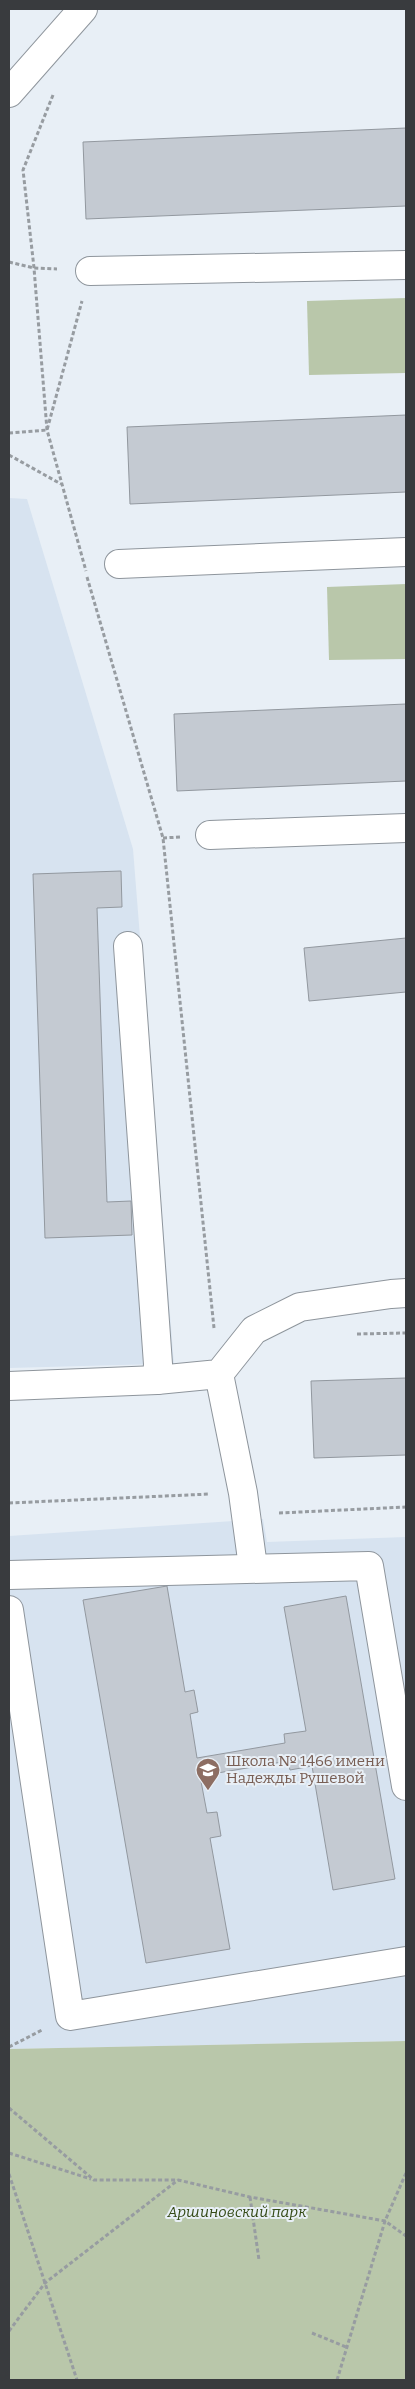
<svg xmlns="http://www.w3.org/2000/svg" width="415" height="2389" viewBox="0 0 415 2389" font-family="Bitter,serif">
	<rect width="100%" height="100%" fill="#e8eff6"/>
	<g fill="#d7e3f0">
		<path d="M 9,498 L 27,499 L 133,849 L 174,1365 L 158,1364 L 9,1368 Z"/>
		<path d="M 263,1519 L 267,1542 L 406,1537 L 406,2041 L 9,2049 L 9,1536 Z"/>
	</g>
	<g fill="#b9c7aa">
		<path d="M 406,298 L 406,373 L 309,375 L 307,301 Z"/>
		<path d="M 406,584 L 406,659 L 329,660 L 327,587 Z"/>
		<path d="M 406,2041 L 406,2380 L 9,2380 L 9,2049 Z"/>
	</g>
	<g fill="#c4cad2" stroke="#92989f">
		<path d="M 406,128 L 406,206 L 86,219 L 83,142 Z"/>
		<path d="M 406,415 L 406,492 L 130,504 L 127,427 Z"/>
		<path d="M 406,704 L 406,781 L 177,791 L 174,714 Z"/>
		<path d="M 121,871 L 122,907 L 97,908 L 107,1202 L 131,1201 L 132,1235 L 45,1238 L 33,874 Z"/>
		<path d="M 406,938 L 406,992 L 309,1001 L 304,948 Z"/>
		<path d="M 406,1378 L 406,1455 L 314,1458 L 311,1381 Z"/>
		<path d="M 167,1586 L 185,1692 L 194,1690 L 198,1712 L 190,1714 L 197,1758 L 285,1743 L 284,1734 L 306,1731 L 284,1607 L 346,1596 L 395,1879 L 333,1890 L 312,1766 L 290,1770 L 288,1761 L 200,1776 L 207,1813 L 217,1812 L 221,1836 L 210,1838 L 230,1949 L 146,1963 L 83,1600 Z"/>
	</g>
	<g fill="none" stroke-linecap="round" stroke-linejoin="round">
		<defs>
			<g id="minor">
				<path d="M 9,93 L 83,9"/>
				<path d="M 90,271 L 406,265"/>
				<path d="M 119,564 L 406,552"/>
				<path d="M 210,835 L 406,828"/>
				<path d="M 128,946 L 158,1364 L 157,1380"/>
				<path d="M 219,1374 L 243,1493 L 253,1567"/>
				<path d="M 9,1386 L 157,1380 L 219,1374 L 254,1330 L 300,1307 L 391,1294 L 406,1293"/>
				<path d="M 9,1575 L 369,1566 L 406,1786"/>
				<path d="M 9,1610 L 70,2016 L 406,1961"/>
			</g>
		</defs>
		<use href="#minor" stroke="#8e959c" stroke-width="30"/>
		<g stroke="#979ca1" stroke-width="3" stroke-dasharray="4 2.5" stroke-linecap="butt">
			<path d="M 53,95 L 23,170 L 34,268 L 47,430 L 86,571"/>
			<path d="M 9,262 L 34,268 L 57,269"/>
			<path d="M 9,433 L 47,430 L 82,301"/>
			<path d="M 9,455 L 61,484"/>
			<path d="M 87,577 L 163,838 L 214,1328"/>
			<path d="M 163,838 L 180,837"/>
			<path d="M 357,1334 L 406,1333"/>
			<path d="M 9,1503 L 210,1494"/>
			<path d="M 279,1513 L 406,1507"/>
			<path d="M 9,2047 L 42,2030"/>
			<path d="M 9,2108 L 94,2180 L 178,2180 L 250,2197 L 385,2221 L 406,2236"/>
			<path d="M 9,2153 L 91,2179"/>
			<path d="M 9,2174 L 77,2380"/>
			<path d="M 250,2197 L 259,2260"/>
			<path d="M 9,2331 L 45,2283 L 178,2180"/>
			<path d="M 312,2333 L 346,2347"/>
			<path d="M 337,2380 L 385,2221 L 406,2173"/>
		</g>
		<use href="#minor" stroke="#fff" stroke-width="28"/>
	</g>
	<defs>
		<symbol id="school-pin" viewBox="-11 -11 22 30"><path d="M0 17L-7.5 6A9.5 9.5 0 1 1 7.5 6Z" fill="#8d6e63" stroke="#e8eff6"/><path d="M0-5L7-2L0 1L-7-2ZM-4 1L0 2.5L4 1V4Q0 6-4 4Z" fill="#fff"/></symbol>
	</defs>
	<g fill-rule="evenodd">
		<use href="#school-pin" x="194" y="1756" width="28" height="38"/>
	</g>
	<g text-anchor="middle" stroke-width="4" stroke-linejoin="round" paint-order="stroke">
		<g font-size="15" fill="#785e54" stroke="#e8eff6" text-anchor="start">
			<text x="226" y="1766">Школа № 1466 имени<tspan x="226" dy="17">Надежды Рушевой</tspan></text>
		</g>
		<g font-size="15" font-style="italic" fill="#354b17" stroke="#e8eff6">
			<text x="237" y="2217">Аршиновский парк</text>
		</g>
	</g>
	<rect width="415" height="2389" fill="none" stroke="#393b3e" stroke-width="20"/>
</svg>
